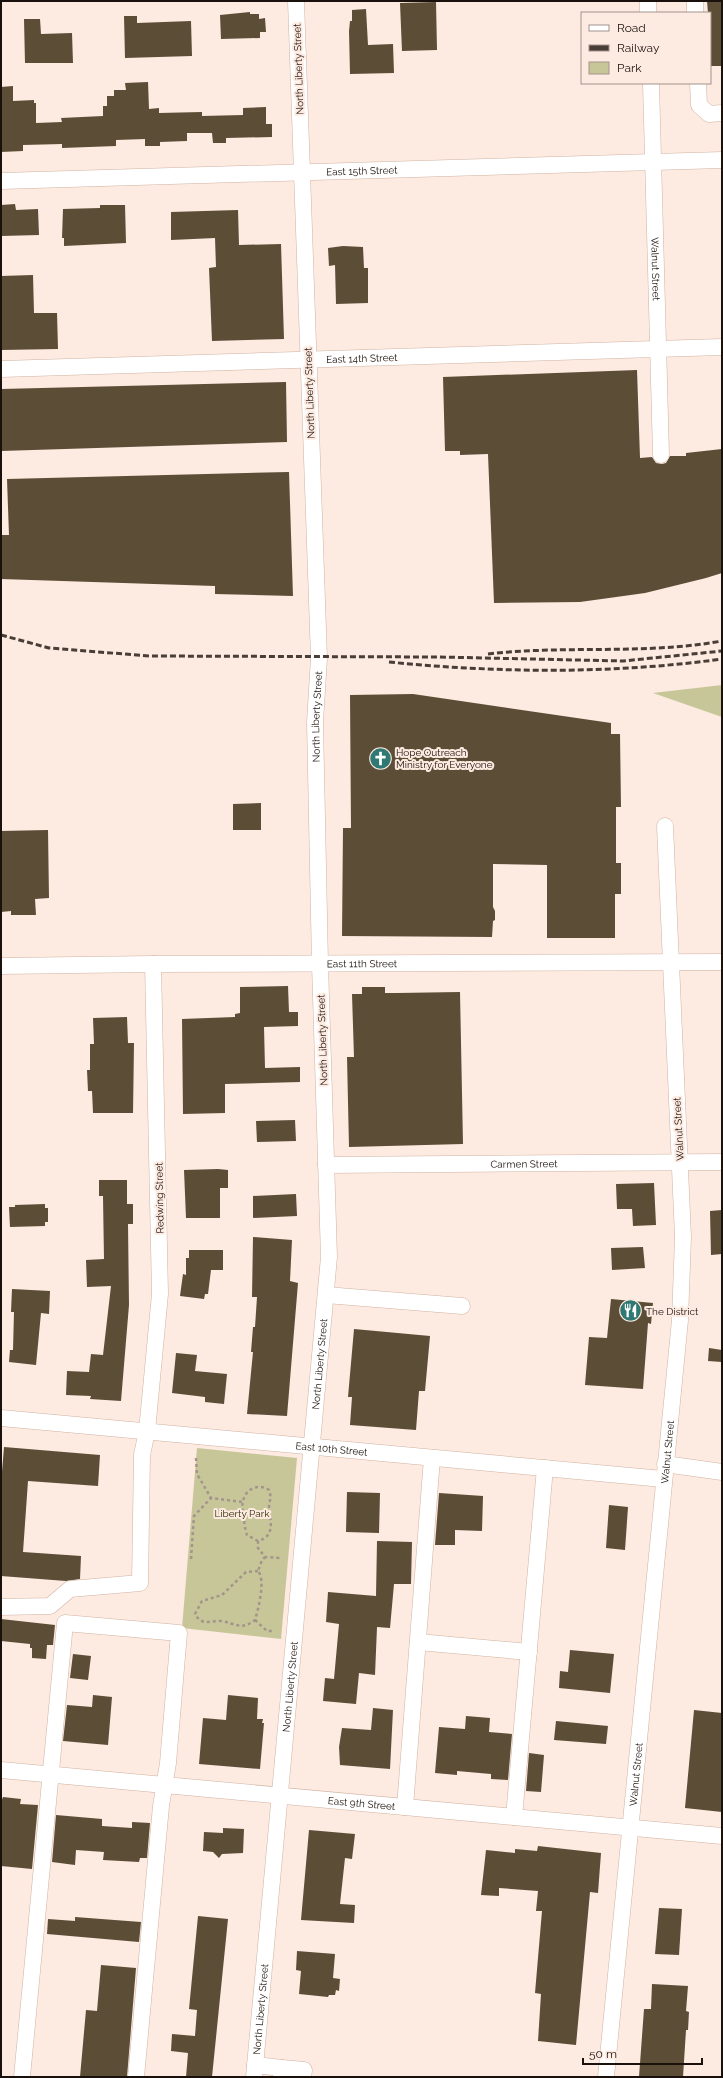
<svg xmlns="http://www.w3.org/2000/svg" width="723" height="2078" viewBox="0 0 723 2078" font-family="Raleway,sans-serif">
	<rect width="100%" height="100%" fill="#fdeae0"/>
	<g fill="#c7c698">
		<path d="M 722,685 L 722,717 L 653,693 Z"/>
		<path d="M 197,1448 L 297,1458 L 281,1639 L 182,1628 Z"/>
	</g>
	<g fill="#5b4d36">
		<path d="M 707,1 L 722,1 L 722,66 L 710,66 L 710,13 L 708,13 Z"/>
		<path d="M 436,2 L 437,50 L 402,51 L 400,3 Z"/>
		<path d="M 366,9 L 368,45 L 393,44 L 394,73 L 350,74 L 349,31 L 350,21 L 352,21 L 352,10 Z"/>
		<path d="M 250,12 L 250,14 L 259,14 L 259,19 L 265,18 L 266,32 L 260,32 L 260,38 L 221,39 L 220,15 Z"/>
		<path d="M 124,16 L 137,16 L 137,23 L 191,21 L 192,56 L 125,58 Z"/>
		<path d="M 24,19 L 40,19 L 41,34 L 72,33 L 73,63 L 25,63 Z"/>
		<path d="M 148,82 L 149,109 L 159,108 L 159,113 L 202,112 L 202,116 L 243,115 L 243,108 L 266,107 L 266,124 L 272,124 L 272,137 L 226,138 L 226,143 L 213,143 L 212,133 L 187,133 L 187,141 L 160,142 L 160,146 L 145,146 L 145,139 L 116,140 L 116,146 L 62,148 L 62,144 L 23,145 L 23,151 L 1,152 L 1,87 L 13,86 L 13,101 L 34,100 L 34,103 L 36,103 L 36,123 L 62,122 L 61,118 L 103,116 L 103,106 L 107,106 L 107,96 L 114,96 L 114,90 L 126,90 L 125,83 Z"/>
		<path d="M 15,204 L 16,210 L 38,209 L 39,235 L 1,236 L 1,205 Z"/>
		<path d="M 100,205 L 125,205 L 126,243 L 64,246 L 64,238 L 62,238 L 63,209 L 100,208 Z"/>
		<path d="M 238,210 L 239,245 L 281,244 L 284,339 L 212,341 L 209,268 L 216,267 L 215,238 L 171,240 L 171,212 Z"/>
		<path d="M 343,246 L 363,247 L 364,268 L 368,268 L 368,303 L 336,304 L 335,265 L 329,266 L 328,248 Z"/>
		<path d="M 33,275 L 34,313 L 57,313 L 58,349 L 1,350 L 1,276 Z"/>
		<path d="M 637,370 L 640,458 L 652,457 L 656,463 L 662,464 L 666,463 L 670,456 L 686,456 L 686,453 L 722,449 L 722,573 L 706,578 L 645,593 L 580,602 L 494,603 L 488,454 L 460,455 L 460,451 L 445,451 L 443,377 Z"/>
		<path d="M 286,382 L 287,442 L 1,451 L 1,389 Z"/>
		<path d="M 289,472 L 293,596 L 215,594 L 215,586 L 1,579 L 1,535 L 9,535 L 7,479 Z"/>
		<path d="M 413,694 L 611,723 L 611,734 L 620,734 L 621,807 L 616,807 L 616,863 L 621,863 L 621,894 L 615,894 L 615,938 L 547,938 L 547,865 L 493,864 L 493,907 L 495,911 L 495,920 L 493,921 L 492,937 L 342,936 L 343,828 L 351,828 L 350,695 Z"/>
		<path d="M 261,803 L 261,830 L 233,830 L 233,804 Z"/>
		<path d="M 48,830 L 49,898 L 35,899 L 36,915 L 11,915 L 11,911 L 1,912 L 1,831 Z"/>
		<path d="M 288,986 L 289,1012 L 298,1012 L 298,1026 L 264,1027 L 265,1068 L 300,1067 L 300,1082 L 225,1084 L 225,1113 L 183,1114 L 182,1019 L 235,1017 L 235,1014 L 240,1013 L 240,987 Z"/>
		<path d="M 362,987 L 385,987 L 385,993 L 397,993 L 460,992 L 463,1144 L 349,1147 L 347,1057 L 354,1057 L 352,994 L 362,994 Z"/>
		<path d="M 127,1017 L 128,1043 L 134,1043 L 133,1113 L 93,1113 L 92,1091 L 88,1091 L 87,1070 L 90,1070 L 90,1044 L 94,1044 L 93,1018 Z"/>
		<path d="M 295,1120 L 296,1141 L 257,1142 L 256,1121 Z"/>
		<path d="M 218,1169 L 228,1170 L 228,1188 L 220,1188 L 220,1218 L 186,1218 L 184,1170 Z"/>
		<path d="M 99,1180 L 127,1180 L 127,1204 L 133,1204 L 133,1224 L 128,1224 L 129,1305 L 121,1401 L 90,1399 L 91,1396 L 66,1395 L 67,1371 L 89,1372 L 91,1354 L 103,1355 L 111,1286 L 87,1287 L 86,1260 L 104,1259 L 103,1196 L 99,1196 Z"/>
		<path d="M 654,1183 L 656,1225 L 633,1226 L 632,1209 L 617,1209 L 616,1184 Z"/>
		<path d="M 296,1194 L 297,1216 L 253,1218 L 253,1196 Z"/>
		<path d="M 45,1204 L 45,1208 L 48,1208 L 48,1222 L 45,1222 L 45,1226 L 10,1227 L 9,1207 L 15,1207 L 15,1205 Z"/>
		<path d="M 722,1210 L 722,1254 L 711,1255 L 710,1211 Z"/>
		<path d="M 253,1237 L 292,1240 L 290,1281 L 298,1283 L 287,1416 L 247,1414 L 253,1352 L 251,1352 L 253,1327 L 255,1327 L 257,1297 L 252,1297 Z"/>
		<path d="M 643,1247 L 645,1268 L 612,1270 L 611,1248 Z"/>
		<path d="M 189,1250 L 223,1250 L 223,1270 L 211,1270 L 208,1294 L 205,1294 L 204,1299 L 180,1296 L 183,1274 L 186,1275 L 186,1258 L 189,1258 Z"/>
		<path d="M 12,1289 L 50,1291 L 49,1314 L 41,1313 L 36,1365 L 9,1362 L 10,1350 L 13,1350 L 14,1312 L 11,1312 Z"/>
		<path d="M 611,1299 L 653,1303 L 651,1324 L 648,1323 L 643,1389 L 585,1385 L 589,1337 L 607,1338 Z"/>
		<path d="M 354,1329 L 430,1336 L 425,1391 L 419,1391 L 416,1430 L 350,1425 L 352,1397 L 348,1397 Z"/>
		<path d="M 709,1348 L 722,1350 L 722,1362 L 708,1361 Z"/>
		<path d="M 176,1353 L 197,1355 L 195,1371 L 227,1374 L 224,1404 L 205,1402 L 205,1397 L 172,1393 Z"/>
		<path d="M 4,1447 L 100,1455 L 98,1486 L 28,1481 L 23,1552 L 81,1556 L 80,1579 L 66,1581 L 1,1576 L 1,1484 Z"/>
		<path d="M 347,1492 L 380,1493 L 379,1533 L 346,1532 Z"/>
		<path d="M 439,1493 L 483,1496 L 482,1531 L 455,1530 L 455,1545 L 435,1545 Z"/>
		<path d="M 609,1505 L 628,1507 L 625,1550 L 606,1548 Z"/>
		<path d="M 377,1541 L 412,1542 L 411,1584 L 394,1584 L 390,1628 L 377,1627 L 375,1675 L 359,1673 L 356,1704 L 323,1701 L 325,1678 L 334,1679 L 339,1624 L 326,1622 L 328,1592 L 376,1596 Z"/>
		<path d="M 1,1619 L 55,1625 L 53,1645 L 47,1645 L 46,1659 L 32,1658 L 32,1648 L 30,1648 L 30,1644 L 1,1641 Z"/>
		<path d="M 570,1650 L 614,1654 L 610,1693 L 559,1688 L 560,1671 L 568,1672 Z"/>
		<path d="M 73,1654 L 91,1656 L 88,1680 L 70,1678 Z"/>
		<path d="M 93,1695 L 112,1697 L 108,1745 L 63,1741 L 67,1705 L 92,1707 Z"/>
		<path d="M 228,1695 L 258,1698 L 257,1719 L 263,1719 L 262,1723 L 264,1723 L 260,1769 L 199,1764 L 203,1718 L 226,1720 Z"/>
		<path d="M 373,1708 L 393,1710 L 390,1769 L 340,1765 L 339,1747 L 342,1728 L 371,1730 Z"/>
		<path d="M 694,1710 L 722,1713 L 722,1812 L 685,1808 Z"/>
		<path d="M 466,1716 L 490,1718 L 489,1732 L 512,1734 L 508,1780 L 491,1779 L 491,1774 L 457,1771 L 457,1775 L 435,1773 L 439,1727 L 465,1729 Z"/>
		<path d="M 556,1721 L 608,1726 L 606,1744 L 554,1740 Z"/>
		<path d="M 529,1753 L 544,1755 L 541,1792 L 526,1791 Z"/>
		<path d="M 3,1797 L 21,1799 L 20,1804 L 38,1805 L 32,1869 L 1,1866 L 1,1802 Z"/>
		<path d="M 56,1815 L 102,1819 L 102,1826 L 132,1828 L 132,1822 L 150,1823 L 147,1858 L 140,1858 L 139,1862 L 103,1860 L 104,1852 L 76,1850 L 75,1865 L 52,1862 Z"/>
		<path d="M 223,1828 L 244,1829 L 243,1853 L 222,1854 L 219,1858 L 213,1852 L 203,1851 L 204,1832 L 223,1833 Z"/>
		<path d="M 309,1830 L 355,1834 L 352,1859 L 345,1858 L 340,1904 L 355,1905 L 354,1923 L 301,1920 Z"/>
		<path d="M 538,1846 L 601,1853 L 598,1893 L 590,1892 L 576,2045 L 538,2041 L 541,1994 L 535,1993 L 542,1911 L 536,1911 L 538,1891 L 499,1888 L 499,1896 L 481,1895 L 486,1850 L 515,1853 L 515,1849 L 537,1851 Z"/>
		<path d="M 659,1908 L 682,1909 L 679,1955 L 655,1954 Z"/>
		<path d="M 198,1916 L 228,1919 L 212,2077 L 186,2077 L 188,2053 L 171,2051 L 172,2034 L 195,2036 L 197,2010 L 189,2009 Z"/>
		<path d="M 75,1917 L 141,1922 L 139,1942 L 47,1934 L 48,1919 L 75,1921 Z"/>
		<path d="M 297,1951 L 335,1954 L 333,1978 L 340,1979 L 339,1991 L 336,1990 L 335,1995 L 329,1995 L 328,1997 L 299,1994 L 301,1971 L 296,1970 Z"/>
		<path d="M 101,1965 L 136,1968 L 127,2077 L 80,2077 L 86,2010 L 97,2011 Z"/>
		<path d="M 652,1984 L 688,1986 L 686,2011 L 689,2012 L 688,2030 L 686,2030 L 683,2077 L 639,2077 L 644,2009 L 651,2009 Z"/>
	</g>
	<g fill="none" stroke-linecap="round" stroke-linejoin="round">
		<defs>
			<g id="minor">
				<path d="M 648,1 L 648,13"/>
				<path d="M 695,1 L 695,13"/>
				<path id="s1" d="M 651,83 L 661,455"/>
				<path d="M 698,83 L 699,105 L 709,114 L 722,113"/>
				<path id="s2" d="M 1,181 L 722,160"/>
				<path id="s3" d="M 1,369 L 722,347"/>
				<path id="s4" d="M 1,966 L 153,964 L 722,962"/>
				<path id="s5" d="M 326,1165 L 722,1162"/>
				<path d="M 326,1295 L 462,1306"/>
				<path id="s6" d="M 1,1418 L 663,1479"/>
				<path d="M 665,1464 L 722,1472"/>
				<path d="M 1,1607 L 50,1606 L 70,1589 L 140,1583 L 142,1455 L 147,1431 L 160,1294 L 153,964"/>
				<path d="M 418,1642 L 529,1652"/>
				<path id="s7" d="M 1,1770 L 722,1836"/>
				<path d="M 405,1807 L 432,1458"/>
				<path d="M 514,1817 L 545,1468"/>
				<path d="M 255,2065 L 282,2068 L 281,2077"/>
				<path d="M 282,2068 L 304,2070 L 303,2077"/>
				<path d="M 22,2077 L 65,1623 L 179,1633 L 168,1763 L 161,1806 L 136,2077"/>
				<path id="s8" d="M 254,2077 L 329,1257 L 320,964 L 315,722 L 319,658 L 296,1"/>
				<path id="s9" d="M 606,2077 L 680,1320 L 683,1237 L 665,826"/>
			</g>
		</defs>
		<use href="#minor" stroke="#d0b3a3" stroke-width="17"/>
		<g stroke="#a4948c" stroke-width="2.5" stroke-dasharray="3 3" stroke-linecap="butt">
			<path d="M 196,1458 L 197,1474 L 211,1498 L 242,1502"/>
			<path d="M 258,1541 L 247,1535 C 245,1530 241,1505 243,1501 C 246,1488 259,1483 269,1490 C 272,1497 269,1502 269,1509 C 270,1521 276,1536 258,1541 L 258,1548 L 265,1557 L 281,1558"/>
			<path d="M 191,1559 L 194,1516 L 211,1498"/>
			<path d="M 258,1571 L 246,1572 L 222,1595 L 202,1601 L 195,1614 C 202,1627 211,1620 221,1621 C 235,1623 241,1631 255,1620 C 258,1610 266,1580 258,1571 L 262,1560 L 265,1557"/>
			<path d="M 255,1620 L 267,1631 L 274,1631"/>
		</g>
		<use href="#minor" stroke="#fff" stroke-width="16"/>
		<g stroke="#493d37" stroke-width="3" stroke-dasharray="6 3" stroke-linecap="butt">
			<path d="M 1,635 L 49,648 L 149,656 L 439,657 L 623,661 L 722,651"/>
			<path d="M 488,654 C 566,645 645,655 722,641"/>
			<path d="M 389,662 C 499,673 612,674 722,659"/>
		</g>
	</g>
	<defs>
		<symbol id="church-disc" viewBox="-11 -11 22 22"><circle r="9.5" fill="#307873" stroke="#fdeae0"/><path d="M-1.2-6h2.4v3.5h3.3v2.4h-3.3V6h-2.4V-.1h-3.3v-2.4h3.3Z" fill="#fff"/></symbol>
		<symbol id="restaurant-disc" viewBox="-11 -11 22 22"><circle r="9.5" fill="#307873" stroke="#fdeae0"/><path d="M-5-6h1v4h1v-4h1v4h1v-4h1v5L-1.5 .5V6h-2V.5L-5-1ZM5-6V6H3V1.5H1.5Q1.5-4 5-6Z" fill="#fff"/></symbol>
	</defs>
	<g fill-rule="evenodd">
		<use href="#church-disc" x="368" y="746" width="25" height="25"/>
		<use href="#restaurant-disc" x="618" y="1298" width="25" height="25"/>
	</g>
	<g text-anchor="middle" stroke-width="4" stroke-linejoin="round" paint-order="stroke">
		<g font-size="10" fill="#1b110c" stroke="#fdeae0">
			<text transform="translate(298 69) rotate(-92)" y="4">North Liberty Street</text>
			<text dy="4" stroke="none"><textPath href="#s2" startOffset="361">East 15th Street</textPath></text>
			<text dy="4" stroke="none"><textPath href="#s1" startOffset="186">Walnut Street</textPath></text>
			<text dy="4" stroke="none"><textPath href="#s3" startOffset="361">East 14th Street</textPath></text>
			<text transform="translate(309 393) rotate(-92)" y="4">North Liberty Street</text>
			<text dy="4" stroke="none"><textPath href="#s8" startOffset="1364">North Liberty Street</textPath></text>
			<text dy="4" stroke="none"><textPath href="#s4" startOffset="361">East 11th Street</textPath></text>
			<text transform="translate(322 1040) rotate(-92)" y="4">North Liberty Street</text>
			<text transform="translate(678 1129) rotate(-93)" y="4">Walnut Street</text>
			<text dy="4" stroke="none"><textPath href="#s5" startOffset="198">Carmen Street</textPath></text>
			<text transform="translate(159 1198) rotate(-91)" y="4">Redwing Street</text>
			<text dy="4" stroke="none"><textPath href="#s8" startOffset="716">North Liberty Street</textPath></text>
			<text dy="4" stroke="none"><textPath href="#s6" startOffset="332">East 10th Street</textPath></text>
			<text dy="4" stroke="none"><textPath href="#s9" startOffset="628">Walnut Street</textPath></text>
			<text dy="4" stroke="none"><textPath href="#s8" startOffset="392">North Liberty Street</textPath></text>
			<text dy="4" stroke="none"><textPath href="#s9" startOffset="304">Walnut Street</textPath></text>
			<text dy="4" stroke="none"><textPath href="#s7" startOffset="362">East 9th Street</textPath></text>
			<text dy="4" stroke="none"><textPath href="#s8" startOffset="68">North Liberty Street</textPath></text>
		</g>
		<g font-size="10" fill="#1b110c" stroke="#fdeae0" text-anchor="start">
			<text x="396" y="756">Hope Outreach<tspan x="396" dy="12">Ministry for Everyone</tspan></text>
			<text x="646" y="1315">The District</text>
		</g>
		<g font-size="10" fill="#302d07" stroke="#fdeae0">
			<text x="242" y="1517">Liberty Park</text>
		</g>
	</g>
	<rect width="723" height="2078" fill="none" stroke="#1b110c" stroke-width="4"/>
	<rect x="581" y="12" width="130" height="72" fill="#fdeae0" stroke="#a3938b"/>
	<rect x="589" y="25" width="20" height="6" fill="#ffffff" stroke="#a3938b"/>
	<text x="617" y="32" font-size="12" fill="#1b110c">Road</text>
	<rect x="589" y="45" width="20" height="6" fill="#493d37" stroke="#a3938b"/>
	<text x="617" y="52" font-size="12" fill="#1b110c">Railway</text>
	<rect x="589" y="62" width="20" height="12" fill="#c7c698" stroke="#a3938b"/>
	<text x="617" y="72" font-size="12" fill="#1b110c">Park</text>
	<path d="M583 2058v6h119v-6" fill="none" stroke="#1b110c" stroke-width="2"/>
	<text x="589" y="2058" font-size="12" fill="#1b110c" stroke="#fdeae0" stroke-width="3" paint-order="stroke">50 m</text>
</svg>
